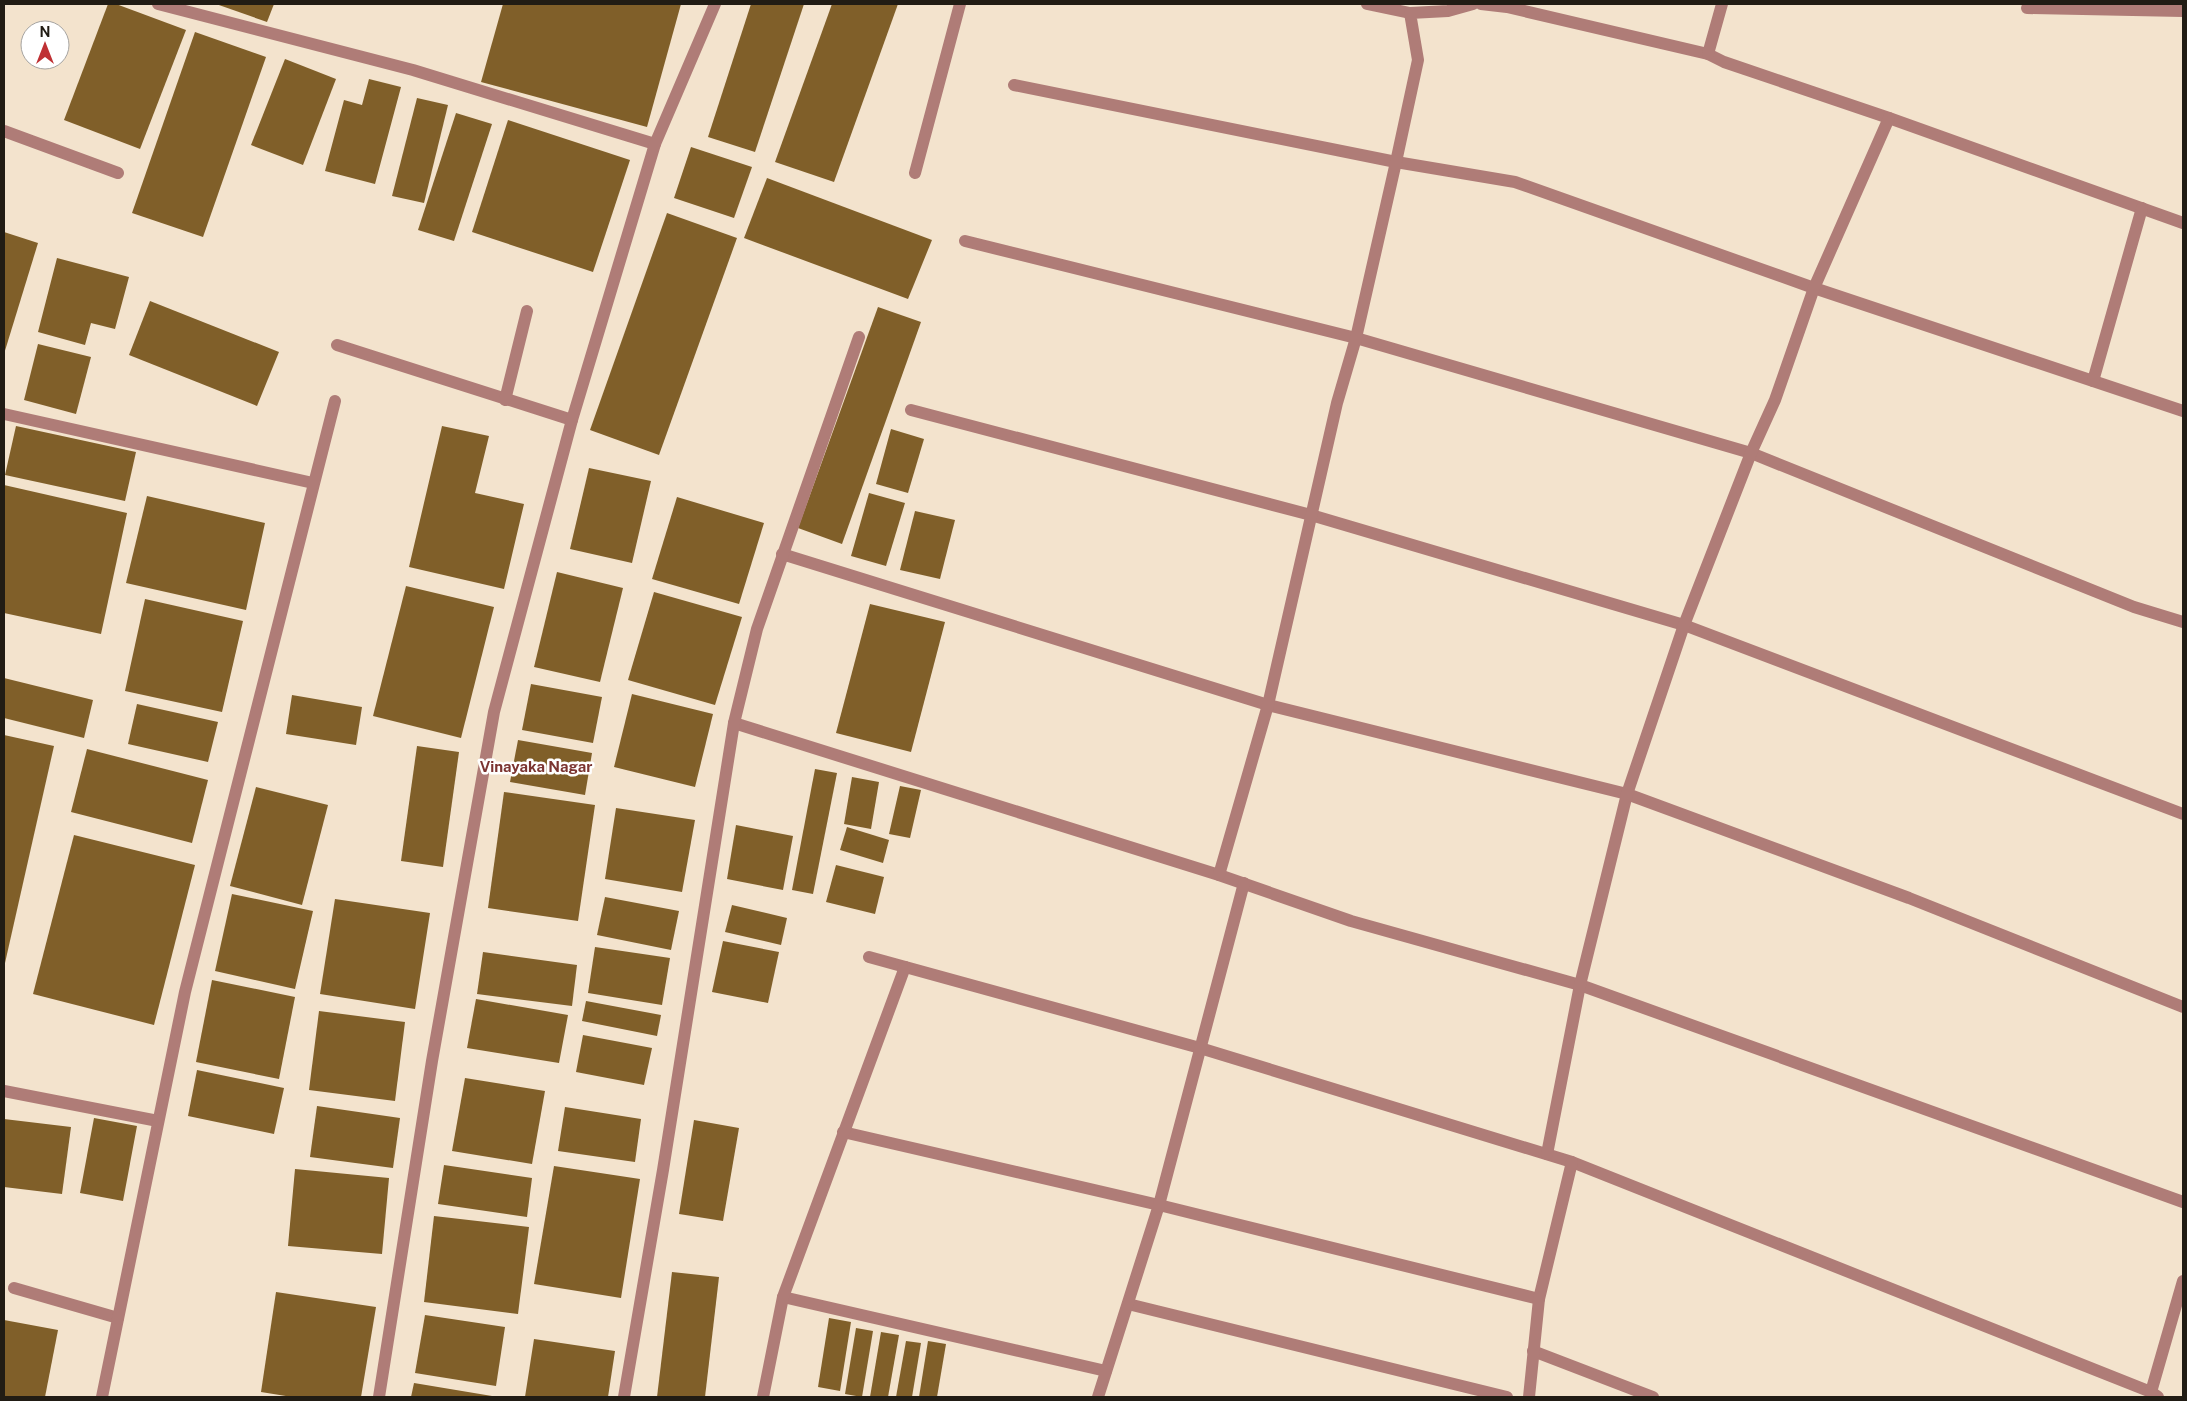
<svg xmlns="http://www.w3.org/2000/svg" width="2187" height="1401" viewBox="0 0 2187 1401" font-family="'Public Sans',sans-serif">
	<rect width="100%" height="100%" fill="#f3e3cd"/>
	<g fill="#805f29">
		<path d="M 108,4 L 116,4 L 186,30 L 140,149 L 64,120 Z"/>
		<path d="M 216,4 L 274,4 L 267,22 Z"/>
		<path d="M 503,4 L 681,4 L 647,127 L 481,82 Z"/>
		<path d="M 751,4 L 804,4 L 755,152 L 708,137 Z"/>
		<path d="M 832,4 L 898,4 L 834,182 L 775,162 Z"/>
		<path d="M 195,32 L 266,57 L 203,237 L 132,213 Z"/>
		<path d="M 285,59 L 336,79 L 303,165 L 251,145 Z"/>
		<path d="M 369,79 L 401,87 L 375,184 L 325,171 L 344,100 L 362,105 Z"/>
		<path d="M 417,98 L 448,105 L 424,203 L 392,196 Z"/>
		<path d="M 456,113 L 492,124 L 454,241 L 418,230 Z"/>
		<path d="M 508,120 L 630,160 L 593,272 L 472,232 Z"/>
		<path d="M 691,147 L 752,167 L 734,218 L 674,198 Z"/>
		<path d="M 767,178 L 932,240 L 908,299 L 744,238 Z"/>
		<path d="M 667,213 L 737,238 L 659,455 L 590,430 Z"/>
		<path d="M 4,232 L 38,243 L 4,354 Z"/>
		<path d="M 57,258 L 129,277 L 115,329 L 91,323 L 85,345 L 38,332 Z"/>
		<path d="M 150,301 L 279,352 L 257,406 L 129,355 Z"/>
		<path d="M 878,307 L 921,322 L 842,544 L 798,528 Z"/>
		<path d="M 38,344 L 91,357 L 76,414 L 24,400 Z"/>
		<path d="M 16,426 L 136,452 L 125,501 L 5,475 Z"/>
		<path d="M 442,426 L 489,436 L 475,493 L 524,504 L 504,589 L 409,567 Z"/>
		<path d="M 891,429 L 924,439 L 908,493 L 876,484 Z"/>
		<path d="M 589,468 L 651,481 L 632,563 L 570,549 Z"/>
		<path d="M 4,485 L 127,513 L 101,634 L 4,613 Z"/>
		<path d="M 869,493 L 905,503 L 886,566 L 851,556 Z"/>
		<path d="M 147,496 L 265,523 L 246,610 L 126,583 Z"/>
		<path d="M 677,497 L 764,523 L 739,604 L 652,579 Z"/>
		<path d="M 915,511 L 955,520 L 940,579 L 900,570 Z"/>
		<path d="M 557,572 L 623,588 L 600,682 L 534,667 Z"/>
		<path d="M 406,586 L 494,607 L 461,738 L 373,716 Z"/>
		<path d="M 654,592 L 742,617 L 715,705 L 628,680 Z"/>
		<path d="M 145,599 L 243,621 L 222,712 L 125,691 Z"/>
		<path d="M 870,604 L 945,622 L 911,752 L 836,733 Z"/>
		<path d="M 4,678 L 93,700 L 84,738 L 4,718 Z"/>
		<path d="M 531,684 L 602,697 L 593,743 L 522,730 Z"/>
		<path d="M 632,694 L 713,714 L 695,787 L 614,767 Z"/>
		<path d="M 292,695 L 362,707 L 356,745 L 286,734 Z"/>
		<path d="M 137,704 L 218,722 L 208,762 L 128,744 Z"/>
		<path d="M 4,735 L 54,746 L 5,963 L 4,963 Z"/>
		<path d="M 518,740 L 592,753 L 585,795 L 510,782 Z"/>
		<path d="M 417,746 L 459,752 L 443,867 L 401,861 Z"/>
		<path d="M 87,749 L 208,780 L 192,843 L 71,812 Z"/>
		<path d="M 815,769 L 837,773 L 813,894 L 792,890 Z"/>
		<path d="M 852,777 L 879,782 L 871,829 L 844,824 Z"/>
		<path d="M 900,786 L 921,790 L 910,838 L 889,834 Z"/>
		<path d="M 256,787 L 328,805 L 302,905 L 230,886 Z"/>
		<path d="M 504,792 L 595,805 L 578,921 L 488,908 Z"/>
		<path d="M 616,808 L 695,820 L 682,892 L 605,879 Z"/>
		<path d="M 736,825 L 793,836 L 783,890 L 727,879 Z"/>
		<path d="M 847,827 L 889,840 L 883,863 L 840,850 Z"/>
		<path d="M 74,835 L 195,865 L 154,1025 L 33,994 Z"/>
		<path d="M 836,865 L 884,877 L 875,914 L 826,902 Z"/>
		<path d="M 232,894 L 313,911 L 295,989 L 215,971 Z"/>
		<path d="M 605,897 L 679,911 L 671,950 L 597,935 Z"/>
		<path d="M 335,899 L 430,913 L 415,1009 L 320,994 Z"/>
		<path d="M 732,905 L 787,918 L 781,945 L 725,932 Z"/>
		<path d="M 723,941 L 779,952 L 768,1003 L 712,992 Z"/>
		<path d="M 595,947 L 670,958 L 662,1005 L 588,993 Z"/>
		<path d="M 483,952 L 577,965 L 572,1006 L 477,994 Z"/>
		<path d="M 212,980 L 295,997 L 279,1079 L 196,1062 Z"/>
		<path d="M 476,999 L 568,1015 L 559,1063 L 467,1048 Z"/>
		<path d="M 586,1001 L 661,1015 L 657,1036 L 582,1021 Z"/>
		<path d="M 319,1011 L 405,1022 L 395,1101 L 309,1090 Z"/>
		<path d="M 583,1035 L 652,1048 L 644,1085 L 576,1072 Z"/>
		<path d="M 197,1070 L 284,1088 L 274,1134 L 188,1116 Z"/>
		<path d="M 465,1078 L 545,1091 L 532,1164 L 452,1151 Z"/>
		<path d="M 317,1106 L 400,1118 L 393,1168 L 310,1157 Z"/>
		<path d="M 565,1107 L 641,1119 L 635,1162 L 558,1151 Z"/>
		<path d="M 94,1118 L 137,1126 L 123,1201 L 80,1193 Z"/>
		<path d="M 4,1119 L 71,1127 L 62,1194 L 4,1187 Z"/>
		<path d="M 694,1120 L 739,1128 L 723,1221 L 679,1214 Z"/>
		<path d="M 444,1165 L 532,1178 L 527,1217 L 438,1204 Z"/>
		<path d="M 554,1166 L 640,1179 L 621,1298 L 534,1284 Z"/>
		<path d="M 295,1169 L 389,1178 L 382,1254 L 288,1246 Z"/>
		<path d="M 434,1216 L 529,1227 L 518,1314 L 424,1302 Z"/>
		<path d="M 672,1272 L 719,1277 L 705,1397 L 657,1397 Z"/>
		<path d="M 276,1292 L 376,1307 L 361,1397 L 292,1397 L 261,1392 Z"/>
		<path d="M 425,1315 L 505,1327 L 496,1386 L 415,1373 Z"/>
		<path d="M 829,1318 L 851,1322 L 840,1391 L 818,1387 Z"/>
		<path d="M 4,1320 L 58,1330 L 45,1397 L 4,1397 Z"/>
		<path d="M 856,1328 L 873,1331 L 862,1397 L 845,1394 Z"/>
		<path d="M 881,1332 L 899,1335 L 888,1397 L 870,1397 Z"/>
		<path d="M 534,1339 L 615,1351 L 608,1397 L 525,1397 Z"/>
		<path d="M 906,1341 L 921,1343 L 912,1397 L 896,1397 Z"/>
		<path d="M 928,1341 L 946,1344 L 937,1397 L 919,1397 Z"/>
		<path d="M 414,1383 L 492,1396 L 492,1397 L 411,1397 Z"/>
	</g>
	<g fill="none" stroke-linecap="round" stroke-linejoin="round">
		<g stroke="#af7c77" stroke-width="12">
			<path d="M 915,173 L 960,4"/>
			<path d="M 337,345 L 572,420"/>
			<path d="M 505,400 L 527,311"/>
		</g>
		<g stroke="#af7c77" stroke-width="12">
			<path d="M 158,4 L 413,70 L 655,144"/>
			<path d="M 1367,4 L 1410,13"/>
			<path d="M 1481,4 L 1507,7 L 1708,54 L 1724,62 L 1889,118 L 2183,223"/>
			<path d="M 2027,8 L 2183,11"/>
			<path d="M 1708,54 L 1722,4"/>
			<path d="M 1014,85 L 1396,162 L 1515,182 L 1814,288 L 2183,411"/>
			<path d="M 4,131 L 118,173"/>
			<path d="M 965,241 L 1356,338 L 1751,453 L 2134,607 L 2183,622"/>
			<path d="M 2093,381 L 2142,208"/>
			<path d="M 911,410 L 1311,515 L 1684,625 L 2183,814"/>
			<path d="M 4,414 L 313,483"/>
			<path d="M 782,554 L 1268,705 L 1627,794 L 1909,898 L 2183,1007"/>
			<path d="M 734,723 L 1219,875 L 1351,921 L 1580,985 L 2183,1202"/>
			<path d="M 1219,875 L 1268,705 L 1337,403 L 1356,338 L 1396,162 L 1418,60 L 1410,13 L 1448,11 L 1473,4"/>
			<path d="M 869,957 L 1200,1048 L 1572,1162 L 2151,1392 L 2158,1397"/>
			<path d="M 4,1091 L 158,1121"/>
			<path d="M 843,1132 L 1159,1205 L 1539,1299"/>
			<path d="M 1547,1154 L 1580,985 L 1627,794 L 1684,625 L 1751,453 L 1775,400 L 1814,288 L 1889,118"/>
			<path d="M 14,1288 L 118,1318"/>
			<path d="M 783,1297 L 1106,1371"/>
			<path d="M 1128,1304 L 1507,1397"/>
			<path d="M 1533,1351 L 1653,1397"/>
			<path d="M 2151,1392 L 2183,1281"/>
			<path d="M 102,1397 L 185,992 L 335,401"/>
			<path d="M 379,1397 L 432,1061 L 494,712 L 572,420 L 655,144 L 715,4"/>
			<path d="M 624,1397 L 663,1170 L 734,723 L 757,629 L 859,337"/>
			<path d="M 763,1397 L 783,1297 L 905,967"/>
			<path d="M 1098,1397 L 1159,1205 L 1244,883"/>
			<path d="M 1529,1397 L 1539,1299 L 1572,1162"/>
		</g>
	</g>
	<g text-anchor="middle" stroke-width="5" stroke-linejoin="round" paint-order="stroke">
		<g font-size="15" font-weight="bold" fill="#7b3431" stroke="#fff">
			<text x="536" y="772">Vinayaka Nagar</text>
		</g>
	</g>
	<rect width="2187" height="1401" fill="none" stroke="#211c14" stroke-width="10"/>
	<g transform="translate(45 45)"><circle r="24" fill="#ffffff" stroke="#a6a4a1"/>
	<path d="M0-4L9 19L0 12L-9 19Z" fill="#bf3033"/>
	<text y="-8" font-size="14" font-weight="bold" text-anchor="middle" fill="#211c14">N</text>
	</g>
</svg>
